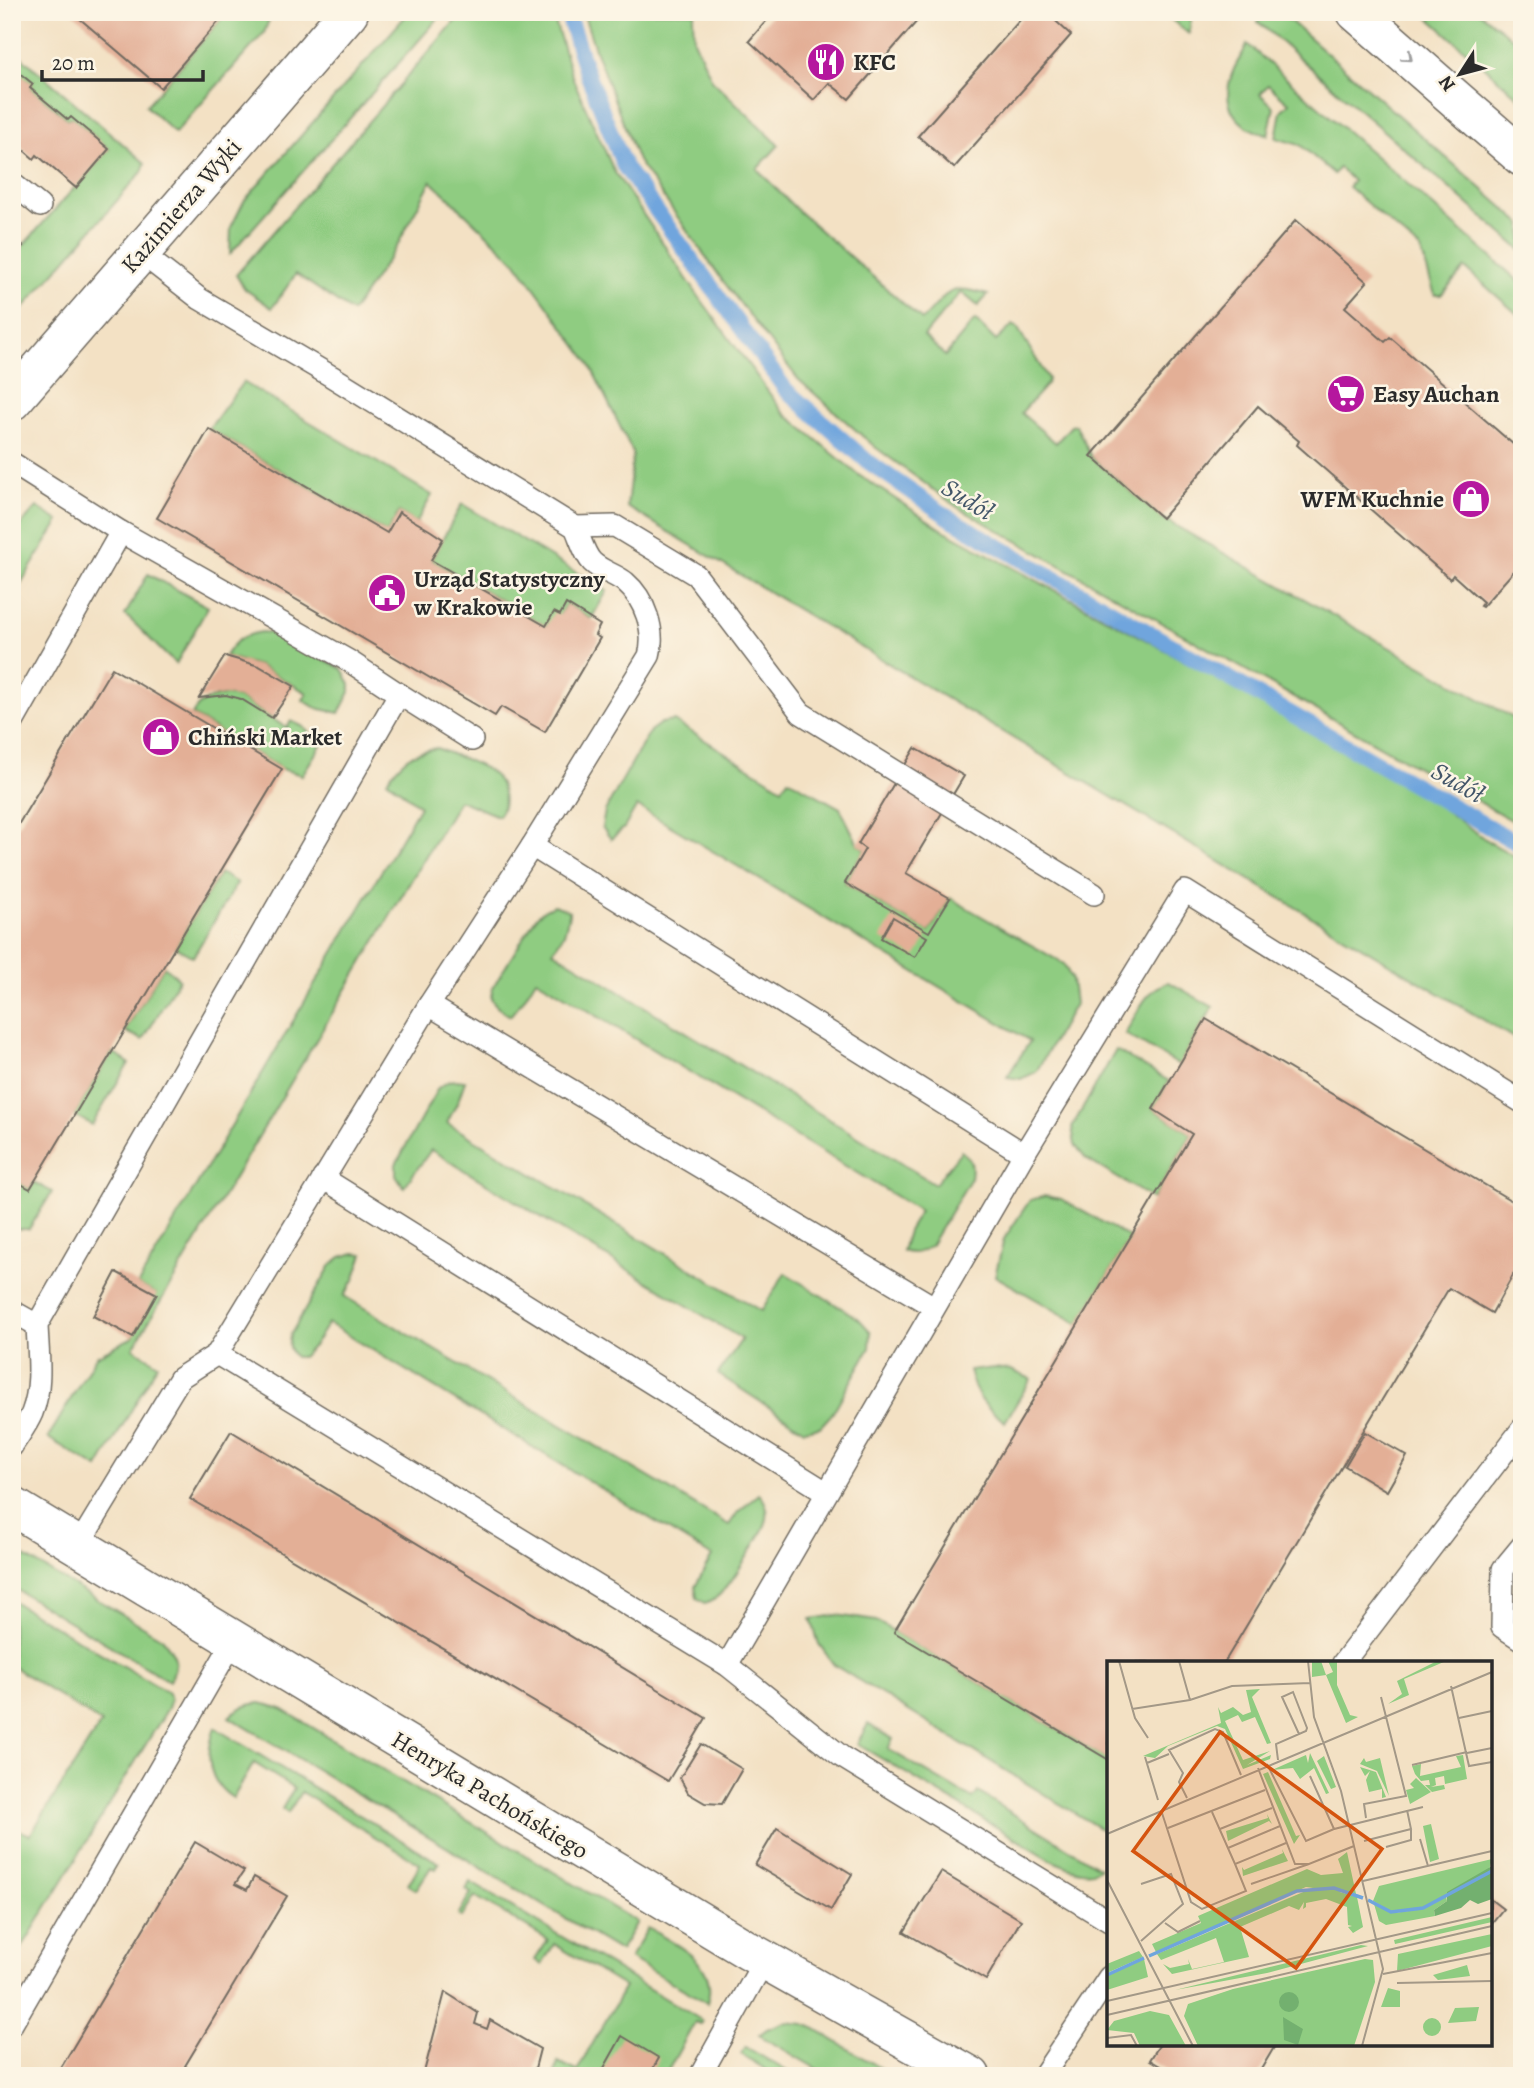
<svg xmlns="http://www.w3.org/2000/svg" width="1534" height="2088" viewBox="0 0 1534 2088" font-family="Alegreya,serif">
	<rect width="100%" height="100%" fill="#fcf5e5"/>
	<filter id="ink" filterUnits="userSpaceOnUse"><feTurbulence type="fractalNoise" baseFrequency=".0143" numOctaves="2"/><feDisplacementMap in="SourceGraphic" scale="14" xChannelSelector="R" yChannelSelector="G"/><feConvolveMatrix kernelMatrix="1 2 1 2 8 2 1 2 1" color-interpolation-filters="sRGB"/></filter>
	<filter id="wash" filterUnits="userSpaceOnUse"><feTurbulence type="fractalNoise" baseFrequency=".00686" numOctaves="4" result="noise"/><feDisplacementMap in="SourceGraphic" scale="28" xChannelSelector="R" yChannelSelector="G"/><feGaussianBlur stdDeviation="1.57" result="paint"/><feColorMatrix in="noise" values="0 0 0 0 0 0 0 0 0 0 0 0 0 0 0 0 0 1.4 0 .05"/><feComposite in="paint" operator="in"/></filter>
	<g filter="url(#wash)">
		<rect width="100%" height="100%" fill="#f3e1c4"/>
		<g fill="#8fcc81" stroke="#5d7c56" stroke-width="2">
			<path d="M 227,12 L 272,12 L 264,33 L 175,133 L 146,106 Z"/>
			<path d="M 409,12 L 444,12 L 230,254 L 231,227 L 244,201 Z"/>
			<path d="M 463,12 L 552,12 L 573,79 L 614,171 L 697,294 L 783,412 L 860,476 L 945,531 L 1211,675 L 1426,796 L 1489,842 L 1522,860 L 1522,1043 L 627,507 L 633,453 L 588,361 L 515,261 L 431,181 L 397,246 L 352,312 L 296,274 L 272,308 L 245,289 L 236,275 Z"/>
			<path d="M 583,12 L 695,12 L 693,18 L 694,40 L 712,80 L 779,145 L 757,169 L 796,209 L 922,320 C 949,294 946,281 988,295 L 978,306 L 961,292 L 924,336 L 945,356 L 975,320 L 996,341 L 1013,325 L 1017,327 L 1048,379 L 1047,384 L 1021,413 L 1056,443 L 1071,426 L 1076,425 L 1091,457 L 1162,518 L 1522,723 L 1522,826 L 957,507 L 875,447 L 798,379 L 720,277 L 638,161 L 596,52 Z"/>
			<path d="M 1162,12 L 1192,12 L 1189,34 Z"/>
			<path d="M 1258,12 L 1280,12 L 1522,224 L 1522,251 L 1258,22 Z"/>
			<path d="M 1422,12 L 1479,12 L 1522,46 L 1522,100 Z"/>
			<path d="M 1247,44 L 1522,284 L 1522,318 L 1465,268 L 1441,295 L 1435,295 L 1421,250 L 1348,187 L 1353,181 L 1339,167 L 1334,174 L 1300,145 L 1276,138 L 1281,111 L 1289,103 L 1268,85 L 1260,94 L 1274,107 L 1268,135 C 1234,127 1219,103 1234,69 C 1238,60 1244,53 1247,44 Z"/>
			<path d="M 12,49 L 145,163 L 142,172 L 12,321 L 12,258 L 109,149 L 71,117 L 68,120 L 30,88 L 32,84 L 12,67 Z"/>
			<path d="M 243,382 L 432,495 L 416,523 L 399,512 L 387,533 L 209,429 Z"/>
			<path d="M 462,504 L 607,591 L 591,619 L 566,604 L 560,615 L 546,626 L 431,560 Z"/>
			<path d="M 37,507 L 59,521 L 12,598 L 12,535 Z"/>
			<path d="M 148,574 L 208,607 L 176,664 C 157,648 143,630 125,615 Z"/>
			<path d="M 262,632 L 276,633 L 342,669 L 350,684 L 350,692 L 339,713 L 316,708 L 303,700 L 307,693 L 259,666 L 225,656 C 235,640 243,635 262,632 Z"/>
			<path d="M 226,695 L 241,699 L 287,728 L 291,721 L 304,727 L 321,745 L 302,775 L 282,769 L 192,715 C 200,700 210,698 226,695 Z"/>
			<path d="M 674,721 L 782,788 L 788,779 L 840,808 L 858,844 L 865,849 L 845,883 L 929,932 L 950,898 L 1064,964 L 1072,980 L 1075,1004 L 1036,1072 L 1021,1079 L 1007,1077 L 1030,1041 L 637,806 L 624,828 L 611,839 L 602,827 L 605,811 L 650,731 L 661,723 Z"/>
			<path d="M 437,748 C 452,755 476,762 489,771 C 503,781 509,803 498,816 L 459,800 L 133,1348 L 158,1364 L 98,1468 L 48,1438 L 96,1356 L 133,1337 L 156,1294 L 138,1284 L 420,806 L 387,780 C 403,759 410,752 437,748 Z"/>
			<path d="M 220,873 L 237,883 L 193,957 L 175,947 Z"/>
			<path d="M 554,905 L 570,911 L 564,934 L 553,951 L 935,1184 L 961,1151 C 972,1159 973,1165 971,1178 L 930,1246 C 920,1253 913,1255 902,1251 L 908,1231 L 920,1211 L 536,979 L 524,999 L 510,1016 L 497,1007 L 491,998 L 493,987 L 537,916 L 545,909 Z"/>
			<path d="M 164,966 L 179,979 L 143,1040 L 125,1031 Z"/>
			<path d="M 1169,982 L 1213,1007 L 1179,1065 L 1125,1034 C 1137,1014 1145,989 1169,982 Z"/>
			<path d="M 1116,1050 L 1169,1081 L 1153,1109 L 1192,1134 L 1153,1199 L 1086,1159 L 1075,1145 L 1072,1127 Z"/>
			<path d="M 112,1052 L 129,1063 L 92,1125 L 74,1115 Z"/>
			<path d="M 456,1080 L 465,1081 L 458,1101 L 447,1123 L 761,1311 L 785,1273 L 859,1319 L 871,1332 L 870,1348 L 832,1414 L 820,1427 L 804,1430 L 718,1374 L 742,1339 L 431,1150 L 404,1187 L 396,1175 L 396,1164 L 438,1088 L 449,1081 Z"/>
			<path d="M 12,1179 L 30,1189 L 34,1182 L 52,1192 L 29,1229 L 12,1229 Z"/>
			<path d="M 1045,1196 L 1061,1199 L 1130,1238 L 1079,1324 L 995,1276 L 1004,1239 L 1030,1200 Z"/>
			<path d="M 355,1253 L 363,1254 L 354,1280 L 344,1296 L 729,1525 L 738,1512 L 759,1494 C 767,1502 770,1514 765,1525 C 760,1537 732,1582 723,1591 C 718,1597 712,1601 705,1603 L 697,1598 L 695,1587 L 712,1556 L 328,1323 L 314,1345 L 302,1357 L 295,1357 C 288,1349 287,1344 291,1334 L 331,1265 L 341,1257 Z"/>
			<path d="M 994,1368 L 1011,1370 L 1031,1379 L 1005,1422 C 983,1405 976,1397 969,1371 Z"/>
			<path d="M 12,1549 L 162,1638 C 175,1654 181,1662 169,1681 L 12,1587 Z"/>
			<path d="M 12,1601 L 167,1692 L 171,1699 L 168,1708 L 12,1964 L 12,1885 L 18,1876 L 12,1873 L 12,1833 L 15,1828 L 30,1835 L 101,1723 L 12,1666 Z"/>
			<path d="M 836,1615 L 876,1621 L 1109,1760 L 1109,1834 L 834,1665 L 819,1644 L 811,1619 Z"/>
			<path d="M 260,1703 L 280,1708 L 637,1922 L 620,1951 L 229,1717 C 237,1708 248,1704 260,1703 Z"/>
			<path d="M 868,1724 L 893,1739 L 888,1749 L 973,1799 L 978,1792 L 1100,1868 C 1086,1877 1069,1867 1055,1862 L 857,1744 Z"/>
			<path d="M 215,1728 L 439,1863 L 436,1869 L 431,1867 L 416,1890 L 408,1885 L 420,1864 L 301,1792 L 288,1813 L 282,1809 L 294,1788 L 254,1763 L 233,1798 C 207,1782 205,1754 215,1728 Z"/>
			<path d="M 470,1882 L 703,2021 L 701,2024 L 695,2022 L 665,2076 L 554,2076 L 558,2062 L 577,2071 L 625,1987 L 554,1944 L 542,1965 L 535,1960 L 548,1940 L 475,1896 L 462,1917 L 458,1915 L 471,1893 L 466,1890 Z"/>
			<path d="M 648,1928 C 676,1945 720,1963 707,2003 L 630,1958 Z"/>
			<path d="M 785,2022 L 804,2024 L 812,2027 L 893,2076 L 829,2076 L 759,2035 L 767,2029 Z"/>
			<path d="M 746,2047 L 795,2076 L 776,2076 L 741,2054 Z"/>
		</g>
		<g fill="none" stroke-linecap="round" stroke-linejoin="round">
			<path stroke="#6fa5dd" stroke-width="16" d="M 567,12 L 585,68 L 624,166 L 786,390 L 867,461 L 951,519 L 1522,846"/>
		</g>
		<g id="blocks">
			<g fill="#e3af96">
				<path d="M 72,12 L 227,12 L 161,88 Z"/>
				<path d="M 774,12 L 925,12 L 849,99 L 829,83 L 814,100 L 749,41 Z"/>
				<path d="M 1027,12 L 1046,12 L 1071,35 L 954,168 L 918,136 Z"/>
				<path d="M 12,67 L 33,84 L 30,88 L 68,120 L 71,117 L 109,149 L 76,188 L 37,155 L 34,159 L 12,140 Z"/>
				<path d="M 1296,220 L 1367,282 L 1345,307 L 1385,342 L 1390,337 L 1522,452 L 1522,562 L 1482,607 L 1480,606 L 1483,602 L 1453,575 L 1450,579 L 1297,445 L 1299,441 L 1258,406 L 1162,518 L 1091,456 Z"/>
				<path d="M 12,237 L 23,246 L 12,258 Z"/>
				<path d="M 209,429 L 387,533 L 399,512 L 431,531 L 443,539 L 431,560 L 546,626 L 554,612 L 560,615 L 566,604 L 600,625 L 595,635 L 600,638 L 545,732 L 501,707 L 495,716 L 157,518 Z"/>
				<path d="M 225,656 L 259,666 L 294,686 L 272,718 L 241,699 L 226,695 L 199,698 Z"/>
				<path d="M 112,668 L 282,769 L 30,1189 L 12,1179 L 12,835 Z"/>
				<path d="M 915,748 L 964,776 L 906,873 L 950,898 L 929,932 L 845,883 L 865,849 L 858,844 Z"/>
				<path d="M 893,917 L 927,937 L 915,957 L 881,938 Z"/>
				<path d="M 1206,1019 L 1522,1207 L 1522,1259 L 1492,1313 L 1449,1288 L 1224,1663 L 1109,1663 L 1109,1760 L 894,1632 L 1192,1134 L 1153,1109 Z"/>
				<path d="M 116,1272 L 157,1294 L 133,1337 L 93,1316 Z"/>
				<path d="M 231,1431 L 706,1718 L 668,1781 L 190,1499 Z"/>
				<path d="M 1365,1432 L 1407,1456 L 1387,1491 L 1345,1466 Z"/>
				<path d="M 701,1744 L 742,1769 L 722,1804 L 705,1803 L 688,1793 L 680,1778 Z"/>
				<path d="M 777,1828 L 852,1874 L 831,1910 L 755,1865 Z"/>
				<path d="M 195,1842 L 244,1871 L 235,1884 L 247,1890 L 254,1877 L 287,1896 L 185,2066 L 200,2076 L 56,2076 Z"/>
				<path d="M 941,1872 L 1021,1920 L 986,1980 L 904,1932 Z"/>
				<path d="M 1490,1899 L 1503,1909 L 1490,1925 Z"/>
				<path d="M 445,1992 L 478,2013 L 475,2024 L 487,2029 L 490,2020 L 540,2049 L 533,2076 L 423,2076 Z"/>
				<path d="M 622,2036 L 659,2058 L 649,2076 L 600,2075 Z"/>
				<path d="M 1160,2044 L 1276,2044 L 1257,2076 L 1177,2076 L 1150,2060 Z"/>
			</g>
		</g>
	</g>
	<g filter="url(#ink)">
		<use href="#blocks" fill-opacity="0" stroke="#716b61" stroke-width="2"/>
		<g fill="none" stroke-linecap="round" stroke-linejoin="round">
			<defs>
				<g id="lane">
					<path d="M 12,183 L 40,206"/>
					<path d="M 12,463 L 121,532 L 12,724"/>
					<path d="M 575,527 L 615,526 L 696,575 L 801,713 L 1094,894"/>
					<path d="M 399,694 L 472,740"/>
					<path d="M 532,846 L 1024,1154 L 1185,891 L 1522,1102"/>
					<path d="M 429,1005 L 934,1307"/>
					<path d="M 323,1178 L 826,1492"/>
					<path d="M 12,1311 L 37,1325"/>
					<path d="M 217,1354 L 727,1665 L 842,1757 L 1109,1921"/>
					<path d="M 12,1446 C 19,1435 27,1425 32,1413 C 43,1385 38,1353 37,1325 L 399,694 L 349,661 L 121,532"/>
					<path d="M 78,1546 L 180,1378 L 217,1354 L 429,1005 L 532,846 L 649,656 C 656,631 645,599 625,582 C 615,574 601,571 592,562 C 584,554 580,537 575,527 L 331,376 L 200,299 L 141,253"/>
					<path d="M 1522,1546 L 1503,1569 L 1502,1627 L 1522,1640"/>
					<path d="M 1343,1663 L 1522,1429"/>
					<path d="M 727,1665 L 1024,1154"/>
					<path d="M 12,2024 L 234,1640"/>
					<path d="M 700,2076 L 765,1959"/>
					<path d="M 1043,2076 L 1109,1977"/>
				</g>
				<g id="secondary">
					<path d="M 12,401 L 349,12"/>
					<path d="M 12,1506 L 749,1951 L 971,2076"/>
				</g>
				<path id="primary" d="M 1356,12 L 1522,157"/>
			</defs>
			<use href="#lane" stroke="#716b61" stroke-width="24"/>
			<use href="#secondary" stroke="#716b61" stroke-width="41"/>
			<use href="#primary" stroke="#716b61" stroke-width="41"/>
			<use href="#lane" stroke="#fff" stroke-width="21"/>
			<use href="#secondary" stroke="#fff" stroke-width="38"/>
			<use href="#primary" stroke="#fff" stroke-width="38"/>
		</g>
		<defs><path id="oneway-chevron" d="M-2-3.5L2.5 0L-2 3.5" fill="none" stroke-width="1.6" stroke-linecap="round" stroke-linejoin="round" transform="scale(1.75)"/></defs>
		<use stroke="#a0a0a0" href="#oneway-chevron" transform="translate(1408 57) rotate(41)"/>
	</g>
	<defs>
		<symbol id="restaurant-disc" viewBox="-11 -11 22 22"><circle r="9.5" fill="#b5179e" stroke="#fcf5e5"/><path d="M-5-6h1v4h1v-4h1v4h1v-4h1v5L-1.5 .5V6h-2V.5L-5-1ZM5-6V6H3V1.5H1.5Q1.5-4 5-6Z" fill="#fff"/></symbol>
		<symbol id="supermarket-disc" viewBox="-11 -11 22 22"><circle r="9.5" fill="#b5179e" stroke="#fcf5e5"/><path d="M-6-5.5h2.5l.6 2H6L4.5 2H-2.5L-4.4-4H-6ZM-1.5 3.2a1.3 1.3 0 1 0 .1 0ZM3 3.2a1.3 1.3 0 1 0 .1 0Z" fill="#fff"/></symbol>
		<symbol id="shop-disc" viewBox="-11 -11 22 22"><circle r="9.5" fill="#b5179e" stroke="#fcf5e5"/><path d="M-5-2.5h2.3a2.7 3.5 0 0 1 5.4 0H5L5.5 6h-11ZM-1.5-2.5h3a1.5 2.3 0 0 0-3 0Z" fill="#fff"/></symbol>
		<symbol id="civic-disc" viewBox="-11 -11 22 22"><circle r="9.5" fill="#b5179e" stroke="#fcf5e5"/><path d="M-.6-6.5H3V-4.5H.6V-3L4-1V1h2V6H-6V1h2V-1L-.6-3ZM-1.2 2.5V6h2.4V2.5Z" fill="#fff"/></symbol>
	</defs>
	<g fill-rule="evenodd">
		<use href="#restaurant-disc" x="804" y="40" width="44" height="44"/>
		<use href="#supermarket-disc" x="1324" y="372" width="44" height="44"/>
		<use href="#shop-disc" x="1449" y="477" width="44" height="44"/>
		<use href="#civic-disc" x="365" y="571" width="44" height="44"/>
		<use href="#shop-disc" x="139" y="715" width="44" height="44"/>
	</g>
	<g text-anchor="middle" stroke-width="5" stroke-linejoin="round" paint-order="stroke">
		<g font-size="24" font-weight="bold" fill="#2b2b2b" stroke="#fcf5e5" text-anchor="start">
			<text x="853" y="70">KFC</text>
			<text x="1373" y="402">Easy Auchan</text>
			<text x="1444" y="507" text-anchor="end">WFM Kuchnie</text>
			<text x="414" y="587">Urząd Statystyczny<tspan x="414" dy="28">w Krakowie</tspan></text>
			<text x="188" y="745">Chiński Market</text>
		</g>
		<g font-size="24" fill="#2b2b2b" stroke="#fcf5e5">
			<text transform="translate(181 206) rotate(-49)" y="8">Kazimierza Wyki</text>
			<text transform="translate(490 1795) rotate(31)" y="8">Henryka Pachońskiego</text>
		</g>
		<g font-size="26" font-style="italic" fill="#435669" stroke="#fcf5e5">
			<text transform="translate(968 499) rotate(32)" y="9">Sudół</text>
			<text transform="translate(1458 782) rotate(30)" y="9">Sudół</text>
		</g>
	</g>
	<g transform="translate(1107 1661)">
		<rect width="385" height="385" fill="#f3e1c4"/>
		<path d="M 205,0 L 214,0 L 219,14 L 226,11 L 221,0 L 230,1 L 230,24 L 243,54 L 251,56 L 239,62 L 219,14 L 205,16 ZM 330,0 L 339,0 L 297,18 L 302,34 L 281,43 L 295,33 L 290,20 ZM 153,28 L 145,36 L 164,82 L 160,83 L 148,56 L 135,61 L 131,54 L 118,60 L 136,99 L 163,90 L 140,104 L 164,94 L 163,98 L 136,108 L 118,68 L 110,65 L 61,85 L 48,97 L 36,95 L 114,62 L 111,46 L 114,52 L 126,46 L 136,54 L 144,51 L 139,29 ZM 203,92 L 222,132 L 219,133 L 207,107 L 193,118 L 186,107 L 165,109 L 199,94 L 201,102 ZM 356,94 L 360,118 L 338,123 L 337,115 L 328,117 L 329,124 L 324,126 L 337,124 L 338,128 L 325,131 L 318,124 L 323,124 L 322,119 L 314,120 L 308,113 L 305,105 L 314,103 L 313,115 L 354,106 L 349,95 ZM 217,95 L 229,126 L 224,128 L 210,100 ZM 257,97 L 259,101 L 273,97 L 282,135 L 270,110 L 253,103 ZM 253,106 L 269,111 L 279,136 L 275,137 L 275,128 L 262,131 L 259,119 L 263,110 L 258,115 ZM 161,111 L 189,175 L 193,174 L 187,183 L 156,113 ZM 309,117 L 324,131 L 303,143 L 299,129 L 307,127 L 303,123 ZM 160,153 L 165,163 L 162,160 L 121,180 L 119,170 L 161,157 ZM 324,163 L 332,198 L 323,201 L 316,165 ZM 175,188 L 181,200 L 136,215 L 135,206 L 137,209 L 176,192 ZM 240,191 L 249,233 L 199,226 L 49,291 L 45,283 L 94,262 L 91,255 L 200,208 L 214,214 L 236,212 L 231,198 ZM 385,198 L 382,209 L 317,246 L 284,250 L 266,240 L 272,225 ZM 201,229 L 226,229 L 250,236 L 256,266 L 246,272 L 241,266 L 245,265 L 241,264 L 240,246 L 219,238 L 199,242 L 199,246 L 196,248 L 197,241 L 192,249 L 182,245 L 133,266 L 142,296 L 65,313 L 56,303 L 63,307 L 82,303 L 81,298 L 85,308 L 117,301 L 109,277 L 54,299 L 50,293 ZM 339,235 L 340,240 L 327,249 L 328,255 L 279,264 L 272,260 L 267,243 L 287,252 L 316,248 ZM 385,256 L 385,261 L 288,283 L 287,279 ZM 385,273 L 385,285 L 290,310 L 291,293 ZM 254,284 L 261,285 L 160,312 L 68,329 ZM 32,290 L 36,296 L 0,312 L 0,303 ZM 37,298 L 41,316 L 0,329 L 0,315 ZM 258,298 L 266,299 L 268,321 L 247,385 L 91,385 L 77,355 L 81,343 L 126,328 ZM 360,304 L 363,315 L 331,319 L 326,314 ZM 281,327 L 293,330 L 293,346 L 274,346 ZM 372,346 L 369,360 L 341,362 L 348,347 ZM 43,350 L 62,354 L 79,385 L 33,385 L 27,372 L 0,369 L 7,360 ZM316 366a9 9 0 1 1 18 0a9 9 0 1 1-18 0Z" fill="#8fcc81"/>
		<path d="M 385,205 L 385,238 L 371,243 L 363,239 L 354,247 L 328,255 L 327,249 L 340,240 L 340,231 ZM172 341a10 10 0 1 1 20 0a10 10 0 1 1-20 0ZM 176,356 L 196,368 L 191,384 L 177,379 Z" fill="#73b06f"/>
		<path fill="none" stroke="#6fa5dd" stroke-width="3.5" d="M 261,239 L 284,251 L 316,247 L 385,210M 42,295 L 190,230 L 227,227 L 256,237M 0,314 L 37,297"/>
		<path fill="none" stroke="#a39887" stroke-width="2" d="M 12,0 L 28,57 L 41,77M 72,0 L 83,39M 201,0 L 207,56 L 234,130 L 276,308 L 255,385M 344,25 L 362,105 L 385,101M 25,48 L 83,39 L 125,25 L 203,22M 352,57 L 385,50M 360,92 L 385,87M 38,96 L 51,139M 171,99 L 169,83 L 199,70 L 200,67 L 186,31 L 175,36 L 192,73M 40,102 L 62,93M 160,103 L 199,180 L 227,168M 305,104 L 360,91M 151,107 L 188,203 L 202,203 L 247,185M 203,115 L 227,168 L 316,146M 80,137 L 72,121 L 76,112 L 62,89 L 108,68 L 116,71 L 134,114M 54,149 L 84,241 L 95,248 L 139,230 L 128,203 L 179,182M 105,151 L 128,203M 259,157 L 257,143 L 299,135 L 274,36M 61,167 L 158,129M 113,168 L 165,147M 0,173 L 385,11M 313,178 L 321,205M 257,180 L 304,168 L 300,149M 279,186 L 304,179 L 304,168M 121,187 L 173,165M 0,219 L 86,385M 256,220 L 385,190M 34,223 L 64,213 L 76,243 L 34,280M 144,223 L 202,203M 58,262 L 71,271 L 93,260M 276,313 L 385,292M 290,322 L 385,320M 0,340 L 385,252M 0,354 L 385,265M 0,377 L 24,374 L 30,385"/>
		<path fill="#d5540f" fill-opacity="0.15" stroke="#d5540f" stroke-width="3.5" d="M 113,71 L 275,188 L 189,307 L 26,190 Z"/>
		<rect width="385" height="385" fill="none" stroke="#2b2b2b" stroke-width="3.5"/>
	</g>
	<rect width="1534" height="2088" fill="none" stroke="#fcf5e5" stroke-width="42"/>
	<g transform="translate(1460 74) rotate(234)" stroke="#fcf5e5" stroke-width="5" paint-order="stroke">
	<path d="M0-5L12 26L0 18L-12 26Z" fill="#2b2b2b"/>
	<text y="-10" font-size="19" font-weight="bold" text-anchor="middle" fill="#2b2b2b">N</text>
	</g>
	<path d="M42 70v10h161v-10" fill="none" stroke="#2b2b2b" stroke-width="3.5"/>
	<text x="52" y="70" font-size="21" fill="#2b2b2b" stroke="#fcf5e5" stroke-width="5" paint-order="stroke">20 m</text>
</svg>
